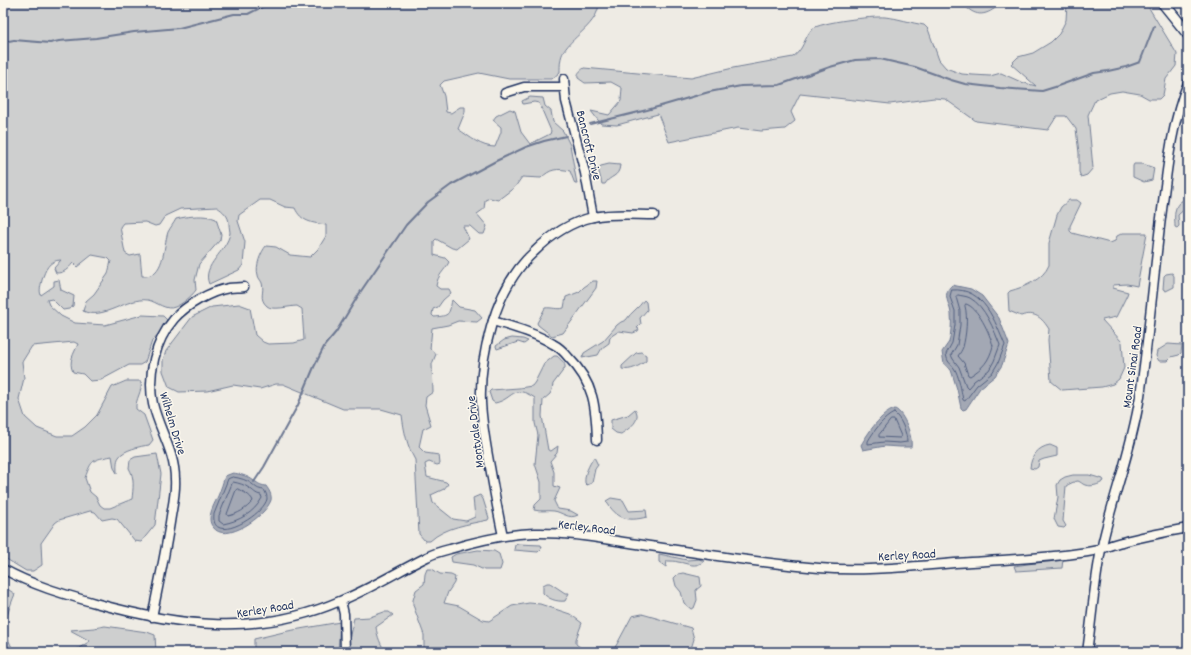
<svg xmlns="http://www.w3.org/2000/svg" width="1191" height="655" viewBox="0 0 1191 655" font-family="Dekko,sans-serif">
	<rect width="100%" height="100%" fill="#eeebe4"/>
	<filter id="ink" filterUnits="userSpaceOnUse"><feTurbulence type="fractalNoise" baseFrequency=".025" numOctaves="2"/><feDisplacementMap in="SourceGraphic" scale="8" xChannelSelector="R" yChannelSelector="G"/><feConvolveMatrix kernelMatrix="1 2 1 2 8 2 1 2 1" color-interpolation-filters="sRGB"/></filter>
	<g filter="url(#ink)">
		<g fill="#cecfcf" stroke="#747f96">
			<path d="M 3,3 L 599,3 C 598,24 574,35 564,51 C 560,57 560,65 560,72 L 552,79 L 509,79 L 479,73 L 444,81 L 440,85 L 444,96 L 446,112 L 451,113 L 460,107 L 465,107 L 465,112 L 458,129 C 470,137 481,147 495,147 L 501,132 L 501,127 L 493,120 L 496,116 L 510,109 L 515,111 L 521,132 L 530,144 L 550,134 L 551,131 L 539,103 L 534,102 L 523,104 L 522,101 L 530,97 L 543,98 L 545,106 L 551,111 L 553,122 L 563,131 L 570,145 L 577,184 L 575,184 L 570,171 C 557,168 550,169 541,178 L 522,177 L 515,187 L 498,200 L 490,198 L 485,200 L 484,209 L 477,214 L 487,226 L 484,234 L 479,234 L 470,226 L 463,226 L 469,239 L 457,249 L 452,248 L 436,239 L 434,241 L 434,255 L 445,258 L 449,262 C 444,272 438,274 436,286 L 440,289 L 449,289 L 451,293 L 443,300 L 438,307 L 433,309 L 432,315 L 434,317 C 450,316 449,314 452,300 L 459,307 L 475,310 L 482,318 L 477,322 L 458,321 L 448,325 L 432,328 L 430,349 L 436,354 L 432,364 L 433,392 L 426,397 L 425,405 L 431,425 L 423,429 L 419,447 L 425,453 L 439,455 L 440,464 L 437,465 L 429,462 L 425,464 L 427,477 L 446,482 L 448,484 L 444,489 L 431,495 L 433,503 L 453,519 L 466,521 L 475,517 L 473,498 L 480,495 L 483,499 L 489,518 L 488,520 C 469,524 445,527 430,541 L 425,541 L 419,534 L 415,460 C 407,446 404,431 402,415 L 381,409 L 343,409 L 283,384 L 276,384 L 260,389 L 233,385 L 207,391 L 179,392 L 169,387 L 163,371 L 163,360 L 166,351 L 192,317 L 212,307 L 239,304 L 250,308 L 255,335 L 263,342 L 268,344 L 294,343 L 304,340 L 302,309 L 297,306 C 290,306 272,311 267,306 C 258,298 265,292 262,283 C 261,280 258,278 258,275 C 255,266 261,252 266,246 L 276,247 L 290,255 L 310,257 L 318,249 L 326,236 L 326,225 C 313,223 301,222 295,208 L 285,207 L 270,200 L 260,200 L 239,215 L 238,221 L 245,242 L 243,265 L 239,270 L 209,284 C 201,265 227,252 230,233 C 230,231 229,227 229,224 C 229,216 223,211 217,207 L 180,209 L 165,216 L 159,225 L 155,226 L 145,222 L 123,223 L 120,227 L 125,253 L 130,256 L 140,254 L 142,276 C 165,278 163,247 168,232 C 170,228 174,223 176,219 C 188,216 205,214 216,219 L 221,234 L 220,240 L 199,264 L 195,280 L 196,290 C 191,297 182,304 175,307 C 166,311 157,302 148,300 C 126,297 104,321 83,311 L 86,301 L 94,294 L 108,274 L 111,261 L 108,258 L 92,255 L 77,267 L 73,263 C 67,270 64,273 56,273 L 54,268 L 61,260 C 49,260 45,270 42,280 C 41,285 39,290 41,295 L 54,286 L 54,281 L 59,280 L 61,290 L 74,296 L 73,306 L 69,309 L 63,310 L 52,299 L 47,300 L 49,305 L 61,316 L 75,323 L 105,325 L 142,315 L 163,316 L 167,320 L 166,325 L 152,341 L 145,362 L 140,365 L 129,365 L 101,380 L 90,381 L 83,374 L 73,372 C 68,361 74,354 78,344 L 74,342 L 32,346 L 22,362 L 24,378 L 19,399 L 25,417 L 37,428 L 57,436 L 72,436 L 85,427 L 97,415 L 112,387 L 126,381 L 141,381 C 143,391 135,399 136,409 L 144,415 L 153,440 L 149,445 C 141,446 123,450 119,457 C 116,461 117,468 117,473 L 114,468 L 112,456 C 92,460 92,459 85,478 L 90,492 L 96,497 L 100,505 L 104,508 L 110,508 L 132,499 C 133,489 135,478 129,468 L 130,460 L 135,457 L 157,454 L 161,474 L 155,525 L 141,542 L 135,541 L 117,519 L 112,518 L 102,520 L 95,512 L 90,511 L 59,520 L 55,523 L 41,543 L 42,565 L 33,571 L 26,571 L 3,557 Z"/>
			<path d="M 962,3 L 999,3 L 998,6 C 984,17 975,17 962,3 Z"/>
			<path d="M 1068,3 L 1146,3 L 1177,54 L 1176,66 L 1166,79 L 1163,95 L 1159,99 L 1149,99 L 1140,94 L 1122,91 L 1110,93 L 1095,100 L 1088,115 L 1093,168 L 1087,175 L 1081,177 L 1079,172 L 1079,153 L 1076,129 L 1066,116 L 1057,116 L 1048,130 L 976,121 L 945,99 L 934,98 L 890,104 L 800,94 L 791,112 L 795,121 L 785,129 L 761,131 L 738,128 L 669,142 L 658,114 L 617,125 L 601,124 L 591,111 L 609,115 L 621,101 L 622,88 L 611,82 L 585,83 L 578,78 C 577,73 580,71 584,68 L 691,78 L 733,68 L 793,57 C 804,49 804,38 812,29 C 820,22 873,16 885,17 C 898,18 911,23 924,25 L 928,29 L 939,60 L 946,68 L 962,74 L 973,75 L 990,76 L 1001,73 L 1021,82 L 1036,86 L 1011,64 L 1018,57 L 1033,53 L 1051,42 L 1059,34 L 1066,20 L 1067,4 Z"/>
			<path d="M 609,164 L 620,165 C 619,178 610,175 605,184 L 602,184 L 598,168 L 601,166 Z"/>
			<path d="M 1134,164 L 1143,164 L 1154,168 L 1152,180 L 1144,182 L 1133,177 L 1133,166 Z"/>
			<path d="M 1188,197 L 1188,206 L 1178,215 L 1179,226 L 1177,228 L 1175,227 C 1175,220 1173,209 1179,203 C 1181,201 1185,199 1188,197 Z"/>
			<path d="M 1069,200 L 1077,200 L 1081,203 L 1070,226 L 1070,231 L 1072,233 L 1110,243 L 1115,241 L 1117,236 L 1123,233 L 1147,233 L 1137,286 L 1127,284 L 1113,285 L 1113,288 L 1128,292 L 1127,295 L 1116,317 L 1102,320 L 1122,342 L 1124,368 L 1119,379 L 1113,384 L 1102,387 L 1062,390 L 1051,381 L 1048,340 L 1049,329 C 1042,318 1035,311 1021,316 L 1009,311 L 1008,293 L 1010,291 C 1024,287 1043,280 1049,265 L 1049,243 L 1057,215 L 1061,207 Z"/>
			<path d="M 1172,273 L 1174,276 L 1174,287 L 1166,291 L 1163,289 L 1164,276 L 1166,274 Z"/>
			<path d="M 593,281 L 597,281 L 596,288 L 563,333 L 552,336 L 538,325 L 537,323 L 545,308 C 552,307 557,310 564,308 L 566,297 L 579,292 L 584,287 Z"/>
			<path d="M 644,300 L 646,302 L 647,310 L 640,318 L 641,324 L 637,328 L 639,329 L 638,331 L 633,333 L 619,331 L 610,337 L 609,343 L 602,348 L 598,355 L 582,358 L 584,353 L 603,341 L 617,325 L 621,322 L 626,320 C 631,312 639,308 644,300 Z"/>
			<path d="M 512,338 L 523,339 L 528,341 L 524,344 L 518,342 L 497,349 L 496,346 L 504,340 Z"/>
			<path d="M 1168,344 L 1182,345 L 1181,353 L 1179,355 L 1171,357 L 1167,361 L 1159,361 L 1156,356 L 1157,351 Z"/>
			<path d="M 641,352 L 646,355 L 646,361 C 639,366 631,371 622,369 L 622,366 L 636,353 Z"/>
			<path d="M 554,356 L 557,356 C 560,359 566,363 565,368 L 553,384 L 552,390 L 550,394 L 543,400 L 542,416 L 548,450 L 551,451 L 558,446 L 557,453 L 550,461 L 554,472 L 554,486 L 560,488 L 554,501 L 558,509 L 571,511 L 578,515 C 569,520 562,512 554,511 C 547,510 541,512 534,510 L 535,505 L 541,499 L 541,482 L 535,464 L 538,435 L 535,423 L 535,398 C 512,383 514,399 495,403 L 492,401 L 489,392 L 491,390 L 519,388 L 532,386 L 535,382 L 544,364 Z"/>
			<path d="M 635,409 C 642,420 630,428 621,434 L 616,433 L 611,429 L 611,420 L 628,415 Z"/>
			<path d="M 1050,445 L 1057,448 L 1057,456 L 1044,459 L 1039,461 L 1038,467 L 1035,469 L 1030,468 C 1031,456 1038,447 1050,445 Z"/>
			<path d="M 594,457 L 598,465 L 595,469 L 592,483 L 587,485 L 585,483 C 584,474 589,465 594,457 Z"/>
			<path d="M 1073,475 L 1089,475 L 1103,479 L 1104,481 C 1099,485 1091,487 1085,485 C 1082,484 1081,482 1078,481 C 1075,481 1069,484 1066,486 L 1063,521 L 1066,526 L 1064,528 L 1058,527 L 1054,519 L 1058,497 L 1057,485 L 1060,480 L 1065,477 Z"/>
			<path d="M 611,498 L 623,500 L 629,511 L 646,510 L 647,517 C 627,522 617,519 606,501 Z"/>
			<path d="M 518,544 L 541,545 L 542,548 L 538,552 L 514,550 L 515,545 Z"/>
			<path d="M 478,550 L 494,551 L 499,554 L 502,564 L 500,570 L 484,570 L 473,565 L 452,562 L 451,557 L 456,554 Z"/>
			<path d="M 659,554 L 687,560 L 699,559 L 704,561 C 695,569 688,563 678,562 C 675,561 671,561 667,561 L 666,567 L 659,562 Z"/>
			<path d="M 1063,559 L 1062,568 L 1016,571 L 1014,566 Z"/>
			<path d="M 427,569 L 432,569 L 440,574 L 451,575 L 455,577 L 454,583 L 448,592 L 444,603 L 459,606 L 483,620 L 489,621 L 512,606 L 529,603 L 540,604 L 570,614 L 582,623 L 576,639 L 576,644 L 586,652 L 421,652 L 424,650 L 424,635 L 413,605 L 413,600 L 416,590 L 424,584 L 425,574 Z"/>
			<path d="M 683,573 L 700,577 L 701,586 L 696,590 L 697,600 L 694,608 L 691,609 L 684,603 L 681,592 L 676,586 L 674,578 L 678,574 Z"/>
			<path d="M 547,583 L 550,583 L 565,593 L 569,593 L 565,601 C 557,602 548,599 543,593 L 543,585 Z"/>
			<path d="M 3,586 L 15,594 C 10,606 3,623 7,636 C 9,643 12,644 12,652 L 33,649 L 31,652 L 3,652 Z"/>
			<path d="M 384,612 L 389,612 L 393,615 L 376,627 C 377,636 381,646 386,652 L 349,652 L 349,639 L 354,618 L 370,617 Z"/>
			<path d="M 642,614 L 691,628 L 694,639 L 690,652 L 612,652 L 617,644 L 632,616 Z"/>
			<path d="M 340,622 L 338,652 L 254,652 L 254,639 L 288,631 Z"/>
			<path d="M 105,626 L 147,632 L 155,635 L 156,652 L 73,652 L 90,641 L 70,630 L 94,628 Z"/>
		</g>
		<g fill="#a3a8b4" stroke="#6d7892">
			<path d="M 952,285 L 971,289 L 982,296 L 999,318 L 1009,344 L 1002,365 L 995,376 L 980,388 L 966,409 L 963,410 L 961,408 L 957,389 L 951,370 L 944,364 L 942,352 C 944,349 947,345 949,342 C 951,334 952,322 951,314 C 950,303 941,295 952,285 Z"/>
			<path d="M 895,409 C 904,413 913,437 911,447 L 900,447 L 885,446 L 863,450 L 861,445 C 868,433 881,413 895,409 Z"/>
			<path d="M 233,473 C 240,474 248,476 254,481 C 260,484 259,485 266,486 C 269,490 272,495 271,500 C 266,516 225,545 213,527 C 211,525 210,522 210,519 C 210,511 215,503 218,496 C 221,489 223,482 225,476 Z"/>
		</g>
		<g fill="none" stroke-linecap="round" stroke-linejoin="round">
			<g stroke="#515f80" stroke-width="1">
				<path d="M 952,290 C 984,287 995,322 1005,345 L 998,363 L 992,373 L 977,385 L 965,401 L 963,400 C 961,390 959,375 954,368 C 949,361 948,364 946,354 L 952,343 L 955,325 L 955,311 L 950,297 Z"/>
				<path d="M 958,295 C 962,296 966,296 970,298 C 985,306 994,330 1000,345 L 994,361 L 989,370 L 974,381 L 968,388 L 966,386 L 959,367 L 953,359 L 951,355 L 957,345 L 960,325 L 960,311 L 956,297 Z"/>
				<path d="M 966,304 C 978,307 990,334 993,346 C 989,361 983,368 970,376 L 968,375 L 964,363 L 958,356 C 960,353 962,350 963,347 C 966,336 968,317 965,306 Z"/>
				<path d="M 894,413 C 901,418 907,433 907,442 L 900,443 L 884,442 L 868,444 L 868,441 C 874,431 883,418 894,413 Z"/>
				<path d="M 891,420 L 894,420 L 901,436 L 900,438 L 879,437 L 879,435 Z"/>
				<path d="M 233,477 C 240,478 247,480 252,484 C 257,488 257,489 264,490 C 266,493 267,495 267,499 C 263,516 210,547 214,514 L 228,479 Z"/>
				<path d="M 233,482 C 239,483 245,485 249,488 C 254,491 255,494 261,495 L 262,498 C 254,513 239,521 223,524 L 219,521 L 219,516 Z"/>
				<path d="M 238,489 C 243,492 251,495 253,501 C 246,509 238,514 228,516 L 227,514 L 236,490 Z"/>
			</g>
			<g stroke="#6d7892" stroke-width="2">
				<path d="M 3,42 L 14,40 L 50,43 L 59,41 L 96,38 L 134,32 L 179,28 L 234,14 L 248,14 L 264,6 L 277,3"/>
				<path d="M 590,124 L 647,110 L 709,92 L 741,86 L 779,85 L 830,67 L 855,60 L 880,59 L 915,67 L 951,80 L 965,84 L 1000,88 L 1042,91 L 1055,87 L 1094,73 L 1108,71 L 1126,67 L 1140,62 L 1154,26"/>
				<path d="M 254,482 L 264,467 L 298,405 L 314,367 L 325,345 L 336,332 L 361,291 L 406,225 L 428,202 L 451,185 L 496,161 L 526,147 L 544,141 L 566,136"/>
			</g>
			<defs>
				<g id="minor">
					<path d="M 564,79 L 566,101 L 585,173 L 593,217"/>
					<path d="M 505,93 L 524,87 L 564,87"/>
					<path d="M 493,321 C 513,327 535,333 553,344 C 559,347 565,353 569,358 C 594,383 596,407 597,440"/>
					<path d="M 503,536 C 498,513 494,490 490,467 C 486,445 482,424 481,402 C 480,376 484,351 491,327 C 499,299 512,272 534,252 C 550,236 571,222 593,217 C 613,213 634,215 654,215"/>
					<path d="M 3,569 C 32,585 63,594 95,603 C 178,626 257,637 340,601 C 370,589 398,571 427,557 C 434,553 442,551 450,549 C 477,541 505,534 534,533 C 568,532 603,539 637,544 C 697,553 758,563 819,568 C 869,572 921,565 971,562 C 1011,559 1055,558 1093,551 C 1103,549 1112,544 1122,542 C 1144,536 1166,532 1188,528"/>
					<path d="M 341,601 L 344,614 L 345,652"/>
					<path d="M 152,617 C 159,583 166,550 171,516 C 173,504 176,491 175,479 C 175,452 159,430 153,404 C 147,375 155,341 174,319 C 186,305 211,291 229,288 C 234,287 239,288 244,287"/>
					<path d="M 1087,652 C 1092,618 1094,584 1101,550 C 1112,498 1132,449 1140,396 C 1149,334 1154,272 1162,210 C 1167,170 1172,120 1188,83"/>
				</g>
				<path id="major" d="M 1163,3 L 1188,34"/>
			</defs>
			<use href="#minor" stroke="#1b2f5e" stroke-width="11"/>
			<use href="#major" stroke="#1b2f5e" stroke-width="13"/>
			<use href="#minor" stroke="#fbf7ec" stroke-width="8"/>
			<use href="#major" stroke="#fbf7ec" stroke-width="10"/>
		</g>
	</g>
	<g text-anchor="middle" stroke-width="3" stroke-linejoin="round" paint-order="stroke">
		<g font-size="13" fill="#1b2f5e" stroke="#fbf7ec">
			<text transform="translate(590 145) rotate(76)" y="5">Bancroft Drive</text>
			<text transform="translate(1131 367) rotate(-82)" y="5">Mount Sinai Road</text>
			<text transform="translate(174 423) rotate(73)" y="5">Wilhelm Drive</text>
			<text transform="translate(474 432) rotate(-97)" y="5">Montvale Drive</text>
			<text transform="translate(587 526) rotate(7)" y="5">Kerley Road</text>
			<text transform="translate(907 554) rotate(-3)" y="5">Kerley Road</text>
			<text transform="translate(265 608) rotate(-9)" y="5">Kerley Road</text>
		</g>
	</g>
	<rect width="1191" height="655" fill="none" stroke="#fbf7ec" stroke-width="16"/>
	<rect x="8" y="8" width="1175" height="639" fill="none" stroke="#1b2f5e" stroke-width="1.5" filter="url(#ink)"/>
</svg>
